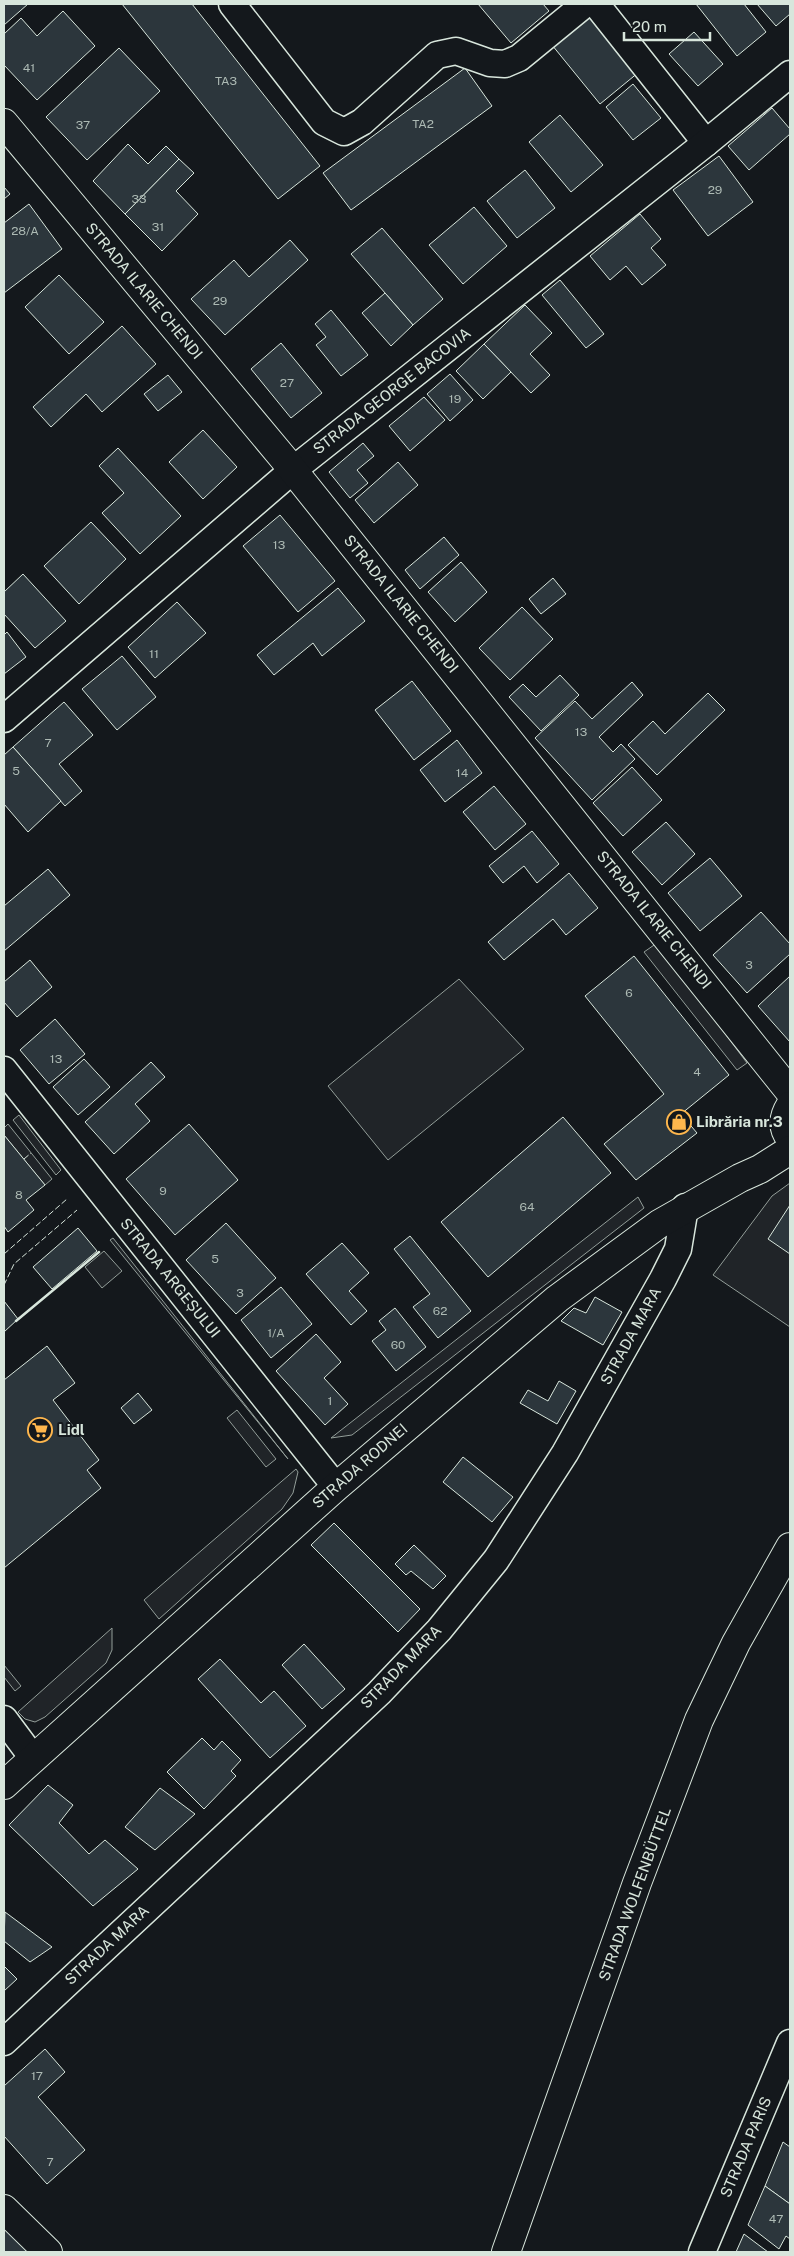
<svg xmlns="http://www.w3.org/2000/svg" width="794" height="2256" viewBox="0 0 794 2256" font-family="'Public Sans',sans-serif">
	<rect width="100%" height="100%" fill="#14181c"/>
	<g fill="#202428" stroke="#939e99">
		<path d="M 657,943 L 747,1063 L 737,1070 L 644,952 Z"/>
		<path d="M 459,979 L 524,1049 L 388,1160 L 328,1086 Z"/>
		<path d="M 19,1115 L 61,1170 L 56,1175 L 13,1120 Z"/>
		<path d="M 8,1124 L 52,1179 L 45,1185 L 4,1135 L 4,1128 Z"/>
		<path d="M 790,1183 L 790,1327 L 713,1275 L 772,1196 Z"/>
		<path d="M 638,1197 L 644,1208 L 352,1435 L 331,1438 Z"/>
		<path d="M 113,1238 L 288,1459 L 110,1240 Z"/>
		<path d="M 104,1251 L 122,1271 L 102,1288 L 85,1267 Z"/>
		<path d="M 237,1410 L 276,1459 L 266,1467 L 227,1418 Z"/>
		<path d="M 296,1469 L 298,1472 L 293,1493 L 282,1509 L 159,1619 L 144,1600 Z"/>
		<path d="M 112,1628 L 112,1650 L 106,1663 L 45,1717 L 35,1722 L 25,1719 L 18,1712 Z"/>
		<path d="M 4,1665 L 21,1686 L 15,1691 L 4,1677 Z"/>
	</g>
	<g fill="#2c363c" stroke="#d8e6dc">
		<path d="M 4,4 L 28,4 L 4,25 Z"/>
		<path d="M 122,4 L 192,4 L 320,166 L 278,199 Z"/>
		<path d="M 478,4 L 543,4 L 549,11 L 511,43 Z"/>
		<path d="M 696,4 L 744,4 L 766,32 L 737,56 Z"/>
		<path d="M 757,4 L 790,4 L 790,14 L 776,26 Z"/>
		<path d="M 63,11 L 95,46 L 37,100 L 4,65 L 4,34 L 21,18 L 37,36 Z"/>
		<path d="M 592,13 L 639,72 L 600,104 L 552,45 Z"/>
		<path d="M 694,32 L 723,64 L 698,86 L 669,54 Z"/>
		<path d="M 119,48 L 160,91 L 87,160 L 46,117 Z"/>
		<path d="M 465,68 L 492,106 L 351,210 L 323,173 Z"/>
		<path d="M 633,84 L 661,118 L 633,140 L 606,107 Z"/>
		<path d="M 772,108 L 790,129 L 790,134 L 749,170 L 728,146 Z"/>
		<path d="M 560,115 L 603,165 L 571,192 L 529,142 Z"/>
		<path d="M 128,144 L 148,164 L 166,146 L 179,159 L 125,214 L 93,181 Z"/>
		<path d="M 719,156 L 753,202 L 708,236 L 673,190 Z"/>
		<path d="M 179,159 L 194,173 L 176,191 L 198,214 L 162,251 L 125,214 Z"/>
		<path d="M 525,170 L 555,208 L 517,238 L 487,201 Z"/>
		<path d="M 4,187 L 10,194 L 4,199 Z"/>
		<path d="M 29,204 L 62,249 L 4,293 L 4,223 Z"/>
		<path d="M 474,207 L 507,246 L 463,284 L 429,245 Z"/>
		<path d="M 640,214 L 661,239 L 651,248 L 666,265 L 642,285 L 626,266 L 610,280 L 590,256 Z"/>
		<path d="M 382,228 L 443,299 L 413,325 L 351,254 Z"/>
		<path d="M 290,240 L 308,260 L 225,335 L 191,299 L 234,260 L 249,277 Z"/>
		<path d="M 59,275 L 104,322 L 69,354 L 25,307 Z"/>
		<path d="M 560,280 L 604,334 L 586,348 L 542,295 Z"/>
		<path d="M 385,293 L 413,325 L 391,346 L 362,313 Z"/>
		<path d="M 525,305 L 552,333 L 530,354 L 550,375 L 531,393 L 484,344 Z"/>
		<path d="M 331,310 L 368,355 L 341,376 L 316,345 L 326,337 L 315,324 Z"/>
		<path d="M 122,326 L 156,364 L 102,412 L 86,394 L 51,427 L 33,407 Z"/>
		<path d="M 281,343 L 322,393 L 291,418 L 251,369 Z"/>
		<path d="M 484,344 L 511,372 L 483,399 L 456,371 Z"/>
		<path d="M 450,374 L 473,400 L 450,421 L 427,394 Z"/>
		<path d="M 168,375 L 182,392 L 158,411 L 144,394 Z"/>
		<path d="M 424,397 L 445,420 L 410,451 L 389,426 Z"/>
		<path d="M 203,430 L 237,467 L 203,499 L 169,462 Z"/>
		<path d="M 363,443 L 374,456 L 357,470 L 368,483 L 350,498 L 329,472 Z"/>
		<path d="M 118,448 L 181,516 L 140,554 L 102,513 L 124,493 L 99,466 Z"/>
		<path d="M 398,462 L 418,485 L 374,523 L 355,500 Z"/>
		<path d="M 280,515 L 335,581 L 298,612 L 243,546 Z"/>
		<path d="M 91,522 L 126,559 L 79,604 L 44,566 Z"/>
		<path d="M 444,537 L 459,555 L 420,589 L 405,570 Z"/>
		<path d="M 461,562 L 487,592 L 455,622 L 428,592 Z"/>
		<path d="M 23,574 L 66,621 L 35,648 L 4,614 L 4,592 Z"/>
		<path d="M 553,578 L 566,594 L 541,614 L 529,599 Z"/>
		<path d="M 338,588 L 365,621 L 322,656 L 313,643 L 274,675 L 257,655 Z"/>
		<path d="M 177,602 L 206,633 L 155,678 L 128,647 Z"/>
		<path d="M 522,607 L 553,639 L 510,680 L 479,648 Z"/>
		<path d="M 7,632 L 26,657 L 4,674 L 4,635 Z"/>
		<path d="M 122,656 L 156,697 L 117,730 L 82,689 Z"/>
		<path d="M 560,675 L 579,695 L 541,731 L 509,697 L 523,684 L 536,697 Z"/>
		<path d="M 412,681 L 451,731 L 414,760 L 375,710 Z"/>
		<path d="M 632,682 L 643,695 L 599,737 L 613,752 L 621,744 L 635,759 L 592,800 L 535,738 L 575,701 L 592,719 Z"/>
		<path d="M 708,693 L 725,710 L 657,775 L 628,745 L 653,721 L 665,734 Z"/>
		<path d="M 64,702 L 93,735 L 59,764 L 82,791 L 65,806 L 13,747 Z"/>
		<path d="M 457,740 L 482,773 L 445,802 L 420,770 Z"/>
		<path d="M 13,747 L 61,801 L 28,832 L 4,804 L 4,755 Z"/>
		<path d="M 632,767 L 662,800 L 623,836 L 593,803 Z"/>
		<path d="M 494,786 L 526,824 L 495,850 L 463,812 Z"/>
		<path d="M 666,822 L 695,854 L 662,885 L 632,852 Z"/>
		<path d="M 532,831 L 559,864 L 537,883 L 524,866 L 503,883 L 489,866 Z"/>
		<path d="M 710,858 L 742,896 L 700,931 L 668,893 Z"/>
		<path d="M 48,869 L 70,895 L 4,951 L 4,906 Z"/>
		<path d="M 569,873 L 598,908 L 566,935 L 553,919 L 504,960 L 488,942 Z"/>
		<path d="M 761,912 L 790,944 L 790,954 L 747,993 L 713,955 Z"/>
		<path d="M 634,956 L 729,1075 L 681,1114 L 697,1133 L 636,1180 L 604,1144 L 664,1094 L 585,996 Z"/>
		<path d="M 30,960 L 52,987 L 17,1017 L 4,1002 L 4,982 Z"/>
		<path d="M 790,976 L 790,1042 L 758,1006 Z"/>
		<path d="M 55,1019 L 85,1054 L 49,1084 L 20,1050 Z"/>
		<path d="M 84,1059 L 110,1087 L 78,1115 L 53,1087 Z"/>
		<path d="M 151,1062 L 165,1077 L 135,1104 L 150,1121 L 114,1154 L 85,1122 Z"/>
		<path d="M 563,1117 L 611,1173 L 488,1277 L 441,1222 Z"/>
		<path d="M 189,1124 L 238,1180 L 175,1235 L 126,1179 Z"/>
		<path d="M 4,1135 L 45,1185 L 26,1200 L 34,1210 L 8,1232 L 4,1226 Z"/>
		<path d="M 790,1205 L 790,1254 L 768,1239 Z"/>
		<path d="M 226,1223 L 276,1278 L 236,1314 L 186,1260 Z"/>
		<path d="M 78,1228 L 97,1251 L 52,1289 L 33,1267 Z"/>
		<path d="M 410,1236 L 471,1311 L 438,1338 L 413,1307 L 430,1294 L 394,1249 Z"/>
		<path d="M 342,1243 L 369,1273 L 349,1291 L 367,1311 L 351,1325 L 306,1274 Z"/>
		<path d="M 281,1287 L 312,1324 L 271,1358 L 241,1320 Z"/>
		<path d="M 595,1297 L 622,1312 L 603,1345 L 561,1321 L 574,1308 L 586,1313 Z"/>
		<path d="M 4,1301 L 18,1319 L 4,1332 Z"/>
		<path d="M 395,1308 L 426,1347 L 396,1371 L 372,1341 L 386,1330 L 379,1321 Z"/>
		<path d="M 316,1334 L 341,1362 L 324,1378 L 348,1404 L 325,1425 L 276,1371 Z"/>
		<path d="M 47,1346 L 75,1383 L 53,1400 L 99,1460 L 87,1470 L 101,1488 L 4,1568 L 4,1380 Z"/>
		<path d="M 559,1381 L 576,1391 L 557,1424 L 520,1403 L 528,1390 L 548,1401 Z"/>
		<path d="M 138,1393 L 152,1410 L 134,1424 L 121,1408 Z"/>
		<path d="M 463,1457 L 513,1497 L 492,1522 L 443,1482 Z"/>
		<path d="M 334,1523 L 420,1609 L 398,1632 L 311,1545 Z"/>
		<path d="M 414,1545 L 446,1576 L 433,1589 L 411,1571 L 406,1575 L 395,1564 Z"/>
		<path d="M 304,1644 L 345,1689 L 322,1709 L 282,1665 Z"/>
		<path d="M 220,1659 L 261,1703 L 274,1691 L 306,1726 L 270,1758 L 198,1679 Z"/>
		<path d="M 202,1738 L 214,1750 L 222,1741 L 241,1760 L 231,1771 L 236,1776 L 204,1809 L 167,1772 Z"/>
		<path d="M 48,1785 L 73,1805 L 59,1823 L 89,1854 L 105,1840 L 138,1869 L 93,1906 L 9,1825 Z"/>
		<path d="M 160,1788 L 195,1814 L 155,1850 L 125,1827 Z"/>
		<path d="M 5,1912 L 52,1947 L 30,1962 L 4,1941 Z"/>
		<path d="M 4,1966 L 17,1979 L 4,1991 Z"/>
		<path d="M 45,2049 L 65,2072 L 38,2097 L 85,2150 L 47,2184 L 4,2136 L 4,2086 Z"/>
		<path d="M 783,2142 L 790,2147 L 790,2204 L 765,2186 Z"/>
		<path d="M 765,2186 L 790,2204 L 790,2239 L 786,2236 L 779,2249 L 748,2225 Z"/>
		<path d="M 4,2227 L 30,2252 L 4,2252 Z"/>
		<path d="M 744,2234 L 768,2252 L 736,2252 Z"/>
	</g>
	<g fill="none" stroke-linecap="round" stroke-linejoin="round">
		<defs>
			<g id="minor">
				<path d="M 232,4 L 324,122 L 344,132 L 362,122 L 437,55 L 456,51 L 490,63 L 505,64 L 519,58 L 585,4"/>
				<path d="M 596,4 L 706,143"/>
				<path d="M 4,719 L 293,470 L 706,143 L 790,74"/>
				<path d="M 4,1070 L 336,1487"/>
				<path d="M 4,1719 L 33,1758"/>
				<path d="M 4,2042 L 379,1693 L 439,1630 L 496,1560 L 565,1453 L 663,1279 L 678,1249 L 685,1207"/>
				<path d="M 702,2252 L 790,2043"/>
			</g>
			<g id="tertiary">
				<path d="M 4,123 L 284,459 L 790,1092"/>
				<path d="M 4,2209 L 48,2252"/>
			</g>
			<g id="secondary">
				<path d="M 790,1106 C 783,1117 782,1128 790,1138"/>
				<path d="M 4,1785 L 336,1487 L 557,1299 L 659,1224 L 740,1178 L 760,1169 L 790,1150"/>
				<path d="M 506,2252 L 637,1883 L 699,1720 L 736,1643 L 790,1547"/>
			</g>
		</defs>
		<use href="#minor" stroke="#d8e6dc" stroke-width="29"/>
		<use href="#tertiary" stroke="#d8e6dc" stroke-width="30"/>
		<use href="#secondary" stroke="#d8e6dc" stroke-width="30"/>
		<use href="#minor" stroke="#14181c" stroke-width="26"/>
		<use href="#tertiary" stroke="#14181c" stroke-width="28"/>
		<use href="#secondary" stroke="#14181c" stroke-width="28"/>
		<g stroke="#d8e6dc" stroke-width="1" stroke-dasharray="6 2.5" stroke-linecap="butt">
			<path d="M 24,1159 L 31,1153"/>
			<path d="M 4,1254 L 67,1199"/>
			<path d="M 4,1285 L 14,1264 L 77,1210"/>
		</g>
		<path stroke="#d8e6dc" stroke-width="2.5" d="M 16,1321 L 99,1252"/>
	</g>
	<defs>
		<symbol id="shop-ring" viewBox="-11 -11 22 22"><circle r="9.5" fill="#14181c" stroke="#ffb74d" stroke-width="1.5"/><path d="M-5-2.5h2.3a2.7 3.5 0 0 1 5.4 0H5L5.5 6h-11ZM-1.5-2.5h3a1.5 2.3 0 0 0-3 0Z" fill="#ffb74d"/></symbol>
		<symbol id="supermarket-ring" viewBox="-11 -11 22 22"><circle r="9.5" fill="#14181c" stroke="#ffb74d" stroke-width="1.5"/><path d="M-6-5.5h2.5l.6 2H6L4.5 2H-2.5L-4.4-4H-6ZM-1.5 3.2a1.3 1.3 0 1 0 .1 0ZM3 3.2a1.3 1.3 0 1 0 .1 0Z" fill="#ffb74d"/></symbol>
	</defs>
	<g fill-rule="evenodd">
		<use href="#shop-ring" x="665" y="1108" width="28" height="28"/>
		<use href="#supermarket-ring" x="26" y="1416" width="28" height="28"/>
	</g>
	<g text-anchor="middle" stroke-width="4" stroke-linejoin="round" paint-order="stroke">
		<g font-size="12" fill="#adbab4">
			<text x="29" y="72">41</text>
			<text x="226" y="85">TA3</text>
			<text x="423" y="128">TA2</text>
			<text x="83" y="129">37</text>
			<text x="715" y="194">29</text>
			<text x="139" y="203">33</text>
			<text x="158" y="231">31</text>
			<text x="25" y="235">28/A</text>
			<text x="220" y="305">29</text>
			<text x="287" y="387">27</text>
			<text x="455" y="403">19</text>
			<text x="279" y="549">13</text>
			<text x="154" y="658">11</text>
			<text x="581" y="736">13</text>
			<text x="48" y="747">7</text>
			<text x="16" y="775">5</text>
			<text x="462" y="777">14</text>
			<text x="749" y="969">3</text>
			<text x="629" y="997">6</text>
			<text x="56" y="1063">13</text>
			<text x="697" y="1076">4</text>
			<text x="163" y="1195">9</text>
			<text x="19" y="1199">8</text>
			<text x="527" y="1211">64</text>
			<text x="215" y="1263">5</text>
			<text x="240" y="1297">3</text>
			<text x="440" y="1315">62</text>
			<text x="276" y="1337">1/A</text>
			<text x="398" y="1349">60</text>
			<text x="330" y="1405">1</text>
			<text x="37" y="2080">17</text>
			<text x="50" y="2166">7</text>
			<text x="776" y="2223">47</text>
		</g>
		<g font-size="15" fill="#d8e6dc" stroke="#14181c">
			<text transform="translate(144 291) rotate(50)" y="5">STRADA ILARIE CHENDI</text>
			<text transform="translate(392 391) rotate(-38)" y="5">STRADA GEORGE BACOVIA</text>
			<text transform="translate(401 604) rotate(51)" y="5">STRADA ILARIE CHENDI</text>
			<text transform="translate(654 920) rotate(51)" y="5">STRADA ILARIE CHENDI</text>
			<text transform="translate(170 1278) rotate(51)" y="5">STRADA ARGEȘULUI</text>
			<text transform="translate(631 1336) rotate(-61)" y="5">STRADA MARA</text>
			<text transform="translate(360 1466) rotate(-41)" y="5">STRADA RODNEI</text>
			<text transform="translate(401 1667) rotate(-46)" y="5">STRADA MARA</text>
			<text transform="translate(635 1894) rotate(-70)" y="5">STRADA WOLFENBÜTTEL</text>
			<text transform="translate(107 1945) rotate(-43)" y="5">STRADA MARA</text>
			<text transform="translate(746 2147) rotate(-67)" y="5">STRADA PARIS</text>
		</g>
		<g font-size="15" font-weight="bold" fill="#d8e6dc" stroke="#14181c" text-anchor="start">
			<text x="696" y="1127">Librăria nr.3</text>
			<text x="58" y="1435">Lidl</text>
		</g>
	</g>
	<rect width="794" height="2256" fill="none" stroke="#d8e6dc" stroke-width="10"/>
	<path d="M624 32v8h86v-8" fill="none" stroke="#d8e6dc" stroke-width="2.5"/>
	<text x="632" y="32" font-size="15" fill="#d8e6dc" stroke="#14181c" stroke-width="4" paint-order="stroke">20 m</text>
</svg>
